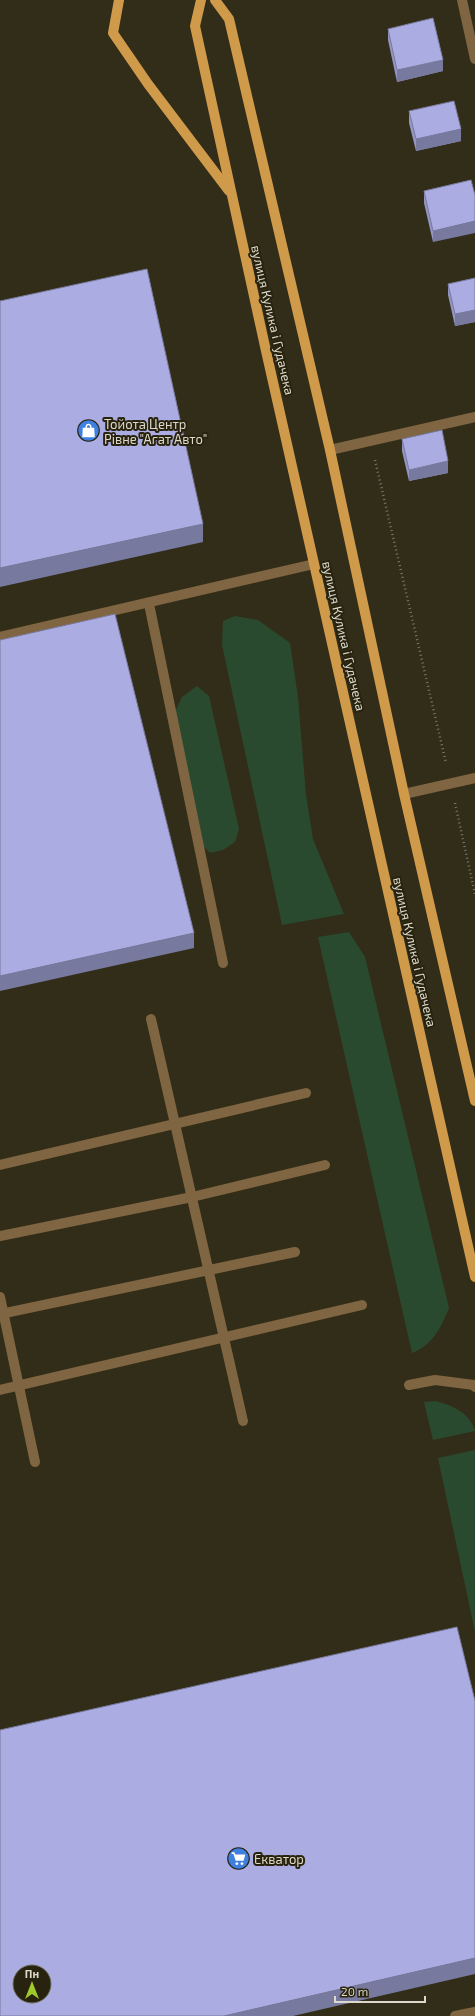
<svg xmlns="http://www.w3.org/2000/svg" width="475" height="2016" viewBox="0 0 475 2016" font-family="'Exo 2',sans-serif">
	<rect width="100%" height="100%" fill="#322d18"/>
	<g fill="#2a4a2f">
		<path d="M 235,616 L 258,620 L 290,643 L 298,697 L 306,795 L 313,839 L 344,914 L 282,925 L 222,645 L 223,621 Z"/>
		<path d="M 197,686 L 209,696 L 239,829 L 235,842 L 223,850 L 210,853 L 200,843 L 172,718 L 182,697 Z"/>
		<path d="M 349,932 L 365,957 L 449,1308 C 441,1327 433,1345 412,1353 L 318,937 Z"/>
		<path d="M 435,1401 C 452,1405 470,1413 475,1431 L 433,1440 L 424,1402 Z"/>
		<path d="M 475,1450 L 475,1632 L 438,1458 Z"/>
	</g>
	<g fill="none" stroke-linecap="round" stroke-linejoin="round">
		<g stroke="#7c7867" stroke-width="2.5" stroke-dasharray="1 3" stroke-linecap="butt">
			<path d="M 375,460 L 446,763"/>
			<path d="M 455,803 L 475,894"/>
		</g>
		<g stroke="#7f6541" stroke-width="10">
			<path d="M 462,0 L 475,59"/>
			<path d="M 330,450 L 475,417"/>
			<path d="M 149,604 L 223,963"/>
			<path d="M 0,637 L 314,564"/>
			<path d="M 404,794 L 475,778"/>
			<path d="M 151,1019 L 243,1421"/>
			<path d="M 0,1165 L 306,1093"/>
			<path d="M 0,1236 L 192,1197 L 325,1165"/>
			<path d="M 0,1297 L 35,1462"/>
			<path d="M 0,1314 L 295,1252"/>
			<path d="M 409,1385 L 435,1380 L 474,1385 L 475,1387"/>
			<path d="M 0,1390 L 362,1305"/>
			<path d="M 455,2016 L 475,2012"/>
		</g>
		<g stroke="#d09a4b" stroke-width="10">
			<path d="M 119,0 L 113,33 L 148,84 L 229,191"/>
			<path d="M 201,0 L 195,26 L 266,351 L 475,1277"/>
			<path d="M 215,0 L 229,19 L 330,450 L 404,794 L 475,1101"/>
		</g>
	</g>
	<g fill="#9395c2">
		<path d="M 388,29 L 443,71 L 397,82 L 388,40 Z"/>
		<path d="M 409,111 L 461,141 L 416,151 L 409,123 Z"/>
		<path d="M 471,180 L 433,242 L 424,203 L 424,191 Z"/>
		<path d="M 475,278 L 475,322 L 455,326 L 448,295 L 448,284 Z"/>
		<path d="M 402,439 L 448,473 L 409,481 L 402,451 Z"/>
	</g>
	<g fill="#78799e">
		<path d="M 443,60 L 443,71 L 397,82 L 397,70 Z"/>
		<path d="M 461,129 L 461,141 L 416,151 L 416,139 Z"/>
		<path d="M 475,221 L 475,233 L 433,242 L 433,231 Z"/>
		<path d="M 475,310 L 475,322 L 455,326 L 455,314 Z"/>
		<path d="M 448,461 L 448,473 L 409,481 L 409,470 Z"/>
		<path d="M 203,524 L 203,542 L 0,587 L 0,568 Z"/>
		<path d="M 194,933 L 194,948 L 0,991 L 0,976 Z"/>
		<path d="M 475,1958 L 475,1974 L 293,2016 L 224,2016 Z"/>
	</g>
	<g fill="#abade2" stroke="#78799e" fill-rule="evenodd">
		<path d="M 433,18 L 443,60 L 397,70 L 388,29 Z"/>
		<path d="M 454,101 L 461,129 L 416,139 L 409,111 Z"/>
		<path d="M 471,180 L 475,195 L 475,221 L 433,231 L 424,191 Z"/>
		<path d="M 147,269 L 203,524 L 0,568 L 0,301 Z"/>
		<path d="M 475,278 L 475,310 L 455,314 L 448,284 Z"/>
		<path d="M 442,430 L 448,461 L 409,470 L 402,439 Z"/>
		<path d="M 115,614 L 194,933 L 0,976 L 0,640 Z"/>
		<path d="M 457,1627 L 475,1701 L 475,1958 L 224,2016 L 0,2016 L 0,1730 ZM 20,1972 L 44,1972 L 44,1996 L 20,1996 Z"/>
	</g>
	<defs>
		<symbol id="shop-disc" viewBox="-11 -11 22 22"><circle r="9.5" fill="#3f7fe0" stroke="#28230e"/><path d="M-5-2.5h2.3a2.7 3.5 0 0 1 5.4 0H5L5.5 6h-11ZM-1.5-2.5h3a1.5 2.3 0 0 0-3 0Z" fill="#fff"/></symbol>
		<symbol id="supermarket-disc" viewBox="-11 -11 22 22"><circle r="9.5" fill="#3f7fe0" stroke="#28230e"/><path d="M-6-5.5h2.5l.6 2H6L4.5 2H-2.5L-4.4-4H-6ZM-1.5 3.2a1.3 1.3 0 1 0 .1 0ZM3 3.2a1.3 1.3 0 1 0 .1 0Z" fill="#fff"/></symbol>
	</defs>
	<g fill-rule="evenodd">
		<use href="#shop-disc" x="76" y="418" width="25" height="25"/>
		<use href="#supermarket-disc" x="226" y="1846" width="25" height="25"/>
	</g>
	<g text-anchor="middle" stroke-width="4" stroke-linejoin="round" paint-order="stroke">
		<g font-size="13" fill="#dcd9cc" stroke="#28230e">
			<text transform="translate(273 320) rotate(77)" y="5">вулиця Кулика і Гудачека</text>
			<text transform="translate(344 636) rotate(77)" y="5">вулиця Кулика і Гудачека</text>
			<text transform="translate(415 952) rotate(77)" y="5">вулиця Кулика і Гудачека</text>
		</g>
		<g font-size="13" fill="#dcd9cc" stroke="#28230e" text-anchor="start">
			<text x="104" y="429">Тойота Центр<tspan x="104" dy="15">Рівне "Агат Авто"</tspan></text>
			<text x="254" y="1864">Екватор</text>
		</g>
	</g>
	<g transform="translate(32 1984)"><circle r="19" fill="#28230e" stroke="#706c5a"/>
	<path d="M0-3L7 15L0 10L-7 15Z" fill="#9fca2d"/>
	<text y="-6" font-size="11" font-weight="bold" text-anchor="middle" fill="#dcd9cc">Пн</text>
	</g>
	<path d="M335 1996v6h90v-6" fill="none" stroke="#dcd9cc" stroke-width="2"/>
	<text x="341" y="1996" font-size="12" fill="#dcd9cc" stroke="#28230e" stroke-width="3" paint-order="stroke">20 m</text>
</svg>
